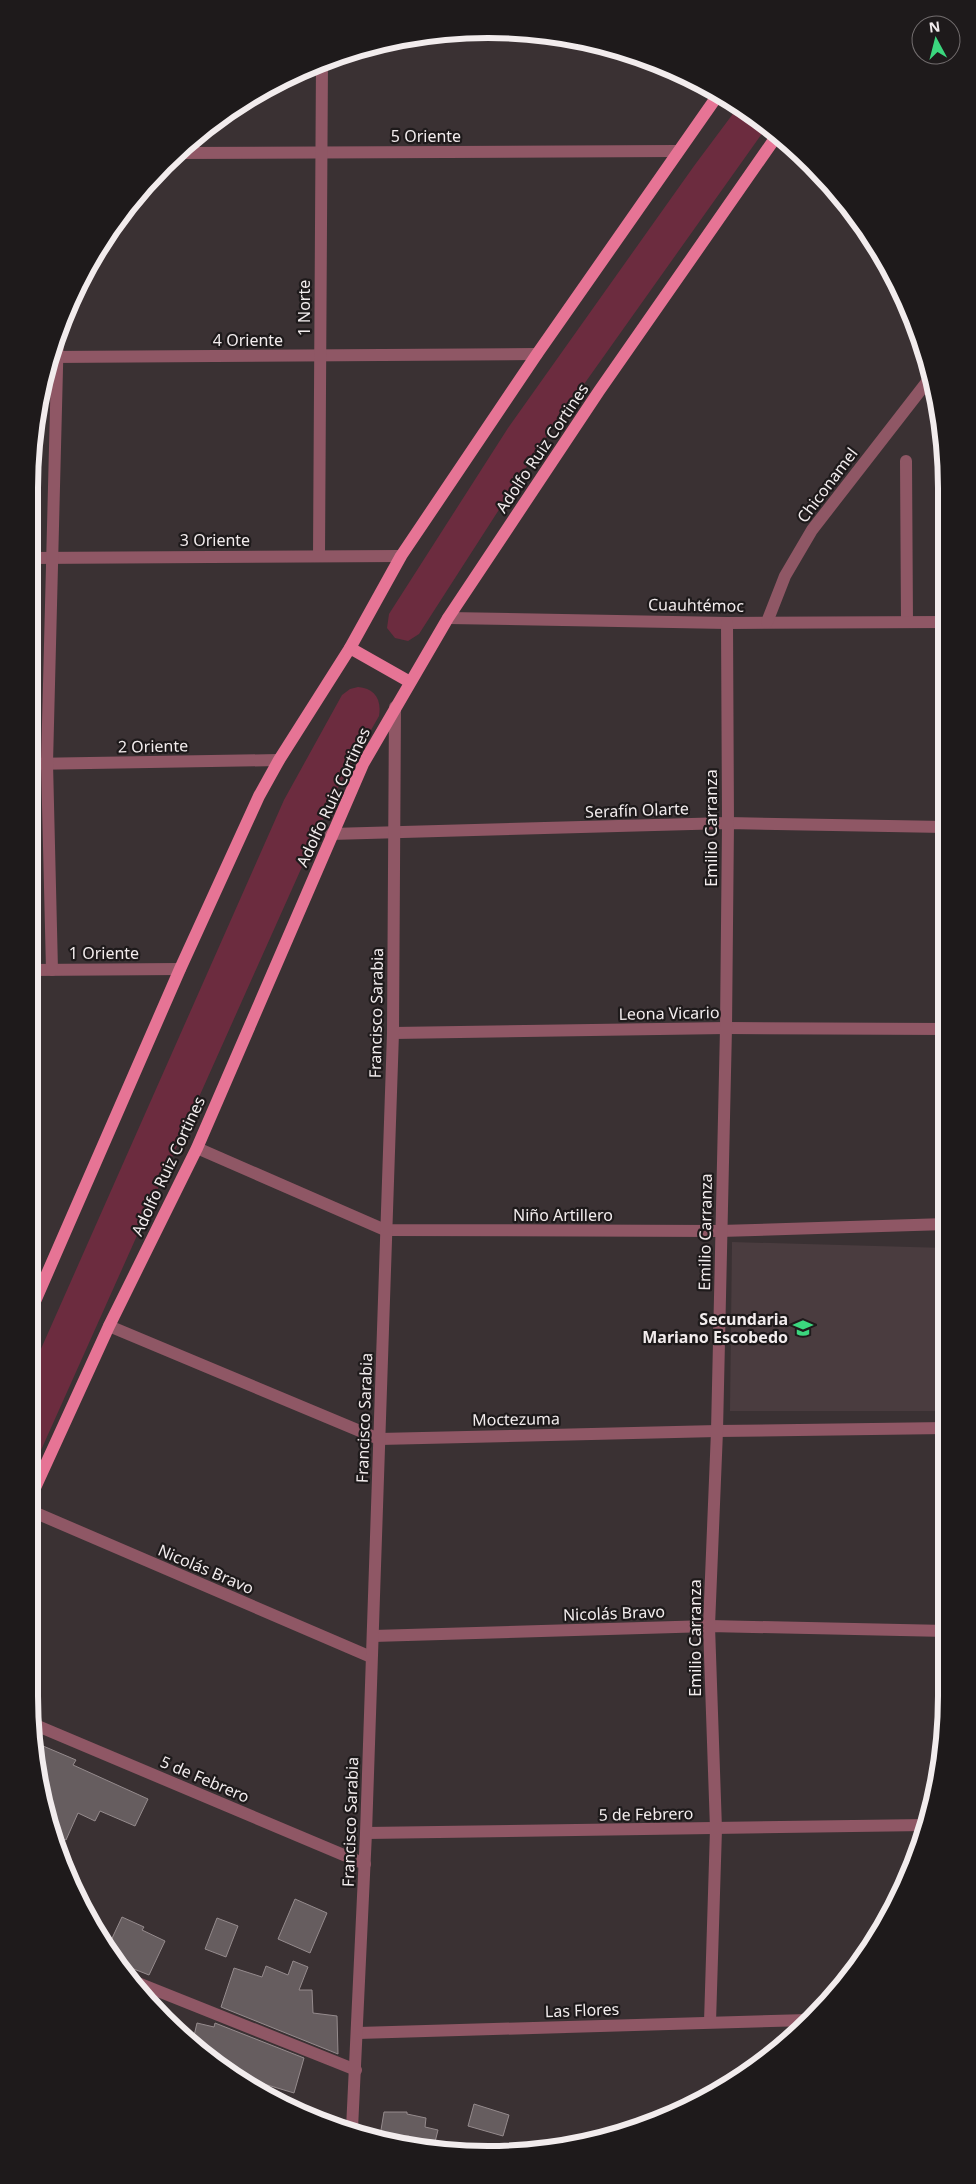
<svg xmlns="http://www.w3.org/2000/svg" width="976" height="2184" viewBox="0 0 976 2184" font-family="'Noto Sans',sans-serif">
	<rect width="100%" height="100%" fill="#3a3133"/>
	<path fill="#4a3c3f" d="M 732,1242 L 946,1248 L 946,1411 L 730,1411 Z"/>
	<g fill="#6c2c3f">
		<path d="M 738,107 L 768,125 L 538,449 L 419,634 L 408,641 L 395,638 L 387,628 L 389,614 L 508,428 L 694,166 Z"/>
		<path d="M 358,687 C 374,688 382,699 379,716 L 335,793 L 29,1477 L 29,1376 L 284,800 L 342,695 L 350,689 Z"/>
	</g>
	<g fill="#665d5f" stroke="#958b8d">
		<path d="M 36,1743 L 76,1760 L 73,1765 L 148,1799 L 135,1826 L 100,1811 L 95,1821 L 78,1813 L 66,1840 L 63,1839 L 57,1852 L 53,1844 Z"/>
		<path d="M 295,1899 L 327,1913 L 310,1953 L 278,1939 Z"/>
		<path d="M 122,1917 L 144,1927 L 142,1930 L 165,1941 L 149,1975 L 116,1962 L 107,1949 Z"/>
		<path d="M 217,1918 L 238,1926 L 226,1957 L 205,1949 Z"/>
		<path d="M 293,1961 L 308,1967 L 299,1990 L 312,1990 L 313,2013 L 337,2016 L 338,2054 L 221,2007 L 234,1968 L 262,1977 L 266,1966 L 288,1975 Z"/>
		<path d="M 197,2023 L 214,2027 L 215,2023 L 304,2058 L 294,2093 L 264,2084 L 261,2095 L 259,2094 L 193,2040 Z"/>
		<path d="M 474,2104 L 509,2115 L 503,2136 L 468,2126 Z"/>
		<path d="M 384,2112 L 407,2112 L 407,2114 L 426,2118 L 425,2127 L 438,2130 L 433,2150 L 406,2147 L 409,2136 L 380,2136 Z"/>
	</g>
	<g fill="none" stroke-linecap="round" stroke-linejoin="round">
		<path stroke="#787071" stroke-width="3" stroke-dasharray="4 4" stroke-linecap="butt" d="M 788,147 L 796,152"/>
		<g stroke="#8f5765" stroke-width="12">
			<path d="M 176,153 L 677,151"/>
			<path d="M 50,357 L 537,354"/>
			<path d="M 906,461 L 907,622"/>
			<path d="M 319,556 L 322,61"/>
			<path d="M 29,558 L 401,556"/>
			<path d="M 448,618 L 727,623 L 944,622"/>
			<path d="M 767,622 L 785,576 L 812,530 L 930,378"/>
			<path d="M 29,764 L 279,760"/>
			<path d="M 331,834 L 728,823 L 945,827"/>
			<path d="M 29,970 L 180,969"/>
			<path d="M 52,970 L 47,763 L 58,329"/>
			<path d="M 393,1033 L 726,1028 L 945,1029"/>
			<path d="M 197,1148 L 385,1230 L 720,1231 L 946,1224"/>
			<path d="M 109,1326 L 379,1439 L 717,1431 L 946,1428"/>
			<path d="M 29,1510 L 371,1657"/>
			<path d="M 373,1636 L 709,1626 L 947,1631"/>
			<path d="M 33,1724 L 365,1864"/>
			<path d="M 366,1833 L 926,1825"/>
			<path d="M 128,1979 L 356,2070"/>
			<path d="M 710,2022 L 716,1829 L 709,1626 L 717,1431 L 726,1028 L 728,823 L 727,623"/>
			<path d="M 358,2033 L 808,2020"/>
			<path d="M 352,2129 L 366,1833 L 393,1033 L 395,707"/>
		</g>
		<g stroke="#e67495" stroke-width="12">
			<path d="M 350,648 L 410,682"/>
			<path d="M 29,1315 L 180,969 L 259,796 L 279,760 L 350,648 L 401,556 L 537,354 L 718,95"/>
			<path d="M 29,1501 L 109,1326 L 197,1148 L 363,764 L 448,618 L 599,391 L 778,134"/>
		</g>
	</g>
	<defs>
		<symbol id="school-bare" viewBox="-9 -9 18 18"><path d="M0-5L7-2L0 1L-7-2ZM-4 1L0 2.5L4 1V4Q0 6-4 4Z" fill="#3bd77e" stroke="#1e1a1b" stroke-width="2.5" paint-order="stroke"/></symbol>
	</defs>
	<g fill-rule="evenodd">
		<use href="#school-bare" x="789" y="1314" width="28" height="28"/>
	</g>
	<g text-anchor="middle" stroke-width="4.5" stroke-linejoin="round" paint-order="stroke">
		<g font-size="16" fill="#f2eced" stroke="#1e1a1b">
			<text x="426" y="142">5 Oriente</text>
			<text transform="translate(304 308) rotate(-90)" y="6">1 Norte</text>
			<text x="248" y="346">4 Oriente</text>
			<text transform="translate(542 448) rotate(-56)" y="6">Adolfo Ruiz Cortines</text>
			<text transform="translate(827 485) rotate(-53)" y="6">Chiconamel</text>
			<text x="215" y="546">3 Oriente</text>
			<text transform="translate(696 605) rotate(1)" y="6">Cuauhtémoc</text>
			<text transform="translate(153 746) rotate(-1)" y="6">2 Oriente</text>
			<text transform="translate(333 797) rotate(-65)" y="6">Adolfo Ruiz Cortines</text>
			<text transform="translate(637 810) rotate(-2)" y="6">Serafín Olarte</text>
			<text transform="translate(711 828) rotate(-90)" y="6">Emilio Carranza</text>
			<text x="104" y="959">1 Oriente</text>
			<text transform="translate(376 1013) rotate(-89)" y="6">Francisco Sarabia</text>
			<text transform="translate(669 1013) rotate(-1)" y="6">Leona Vicario</text>
			<text transform="translate(168 1166) rotate(-65)" y="6">Adolfo Ruiz Cortines</text>
			<text x="563" y="1221">Niño Artillero</text>
			<text transform="translate(705 1232) rotate(-89)" y="6">Emilio Carranza</text>
			<text transform="translate(364 1418) rotate(-88)" y="6">Francisco Sarabia</text>
			<text transform="translate(516 1419) rotate(-1)" y="6">Moctezuma</text>
			<text transform="translate(206 1569) rotate(23)" y="6">Nicolás Bravo</text>
			<text transform="translate(614 1613) rotate(-2)" y="6">Nicolás Bravo</text>
			<text transform="translate(695 1638) rotate(-90)" y="6">Emilio Carranza</text>
			<text transform="translate(205 1779) rotate(23)" y="6">5 de Febrero</text>
			<text transform="translate(646 1814) rotate(-1)" y="6">5 de Febrero</text>
			<text transform="translate(350 1822) rotate(-88)" y="6">Francisco Sarabia</text>
			<text transform="translate(582 2010) rotate(-2)" y="6">Las Flores</text>
		</g>
		<g font-size="16" font-weight="bold" fill="#f2eced" stroke="#1e1a1b" text-anchor="end">
			<text x="788" y="1325">Secundaria<tspan x="788" dy="18">Mariano Escobedo</tspan></text>
		</g>
	</g>
	<path d="M0 0H976V2184H0ZM488 38H488A450 450 0 0 1 938 488V1696A450 450 0 0 1 488 2146H488A450 450 0 0 1 38 1696V488A450 450 0 0 1 488 38Z" fill="#1e1a1b" fill-rule="evenodd"/>
	<path fill="none" stroke="#f2eced" stroke-width="6" d="M488 38H488A450 450 0 0 1 938 488V1696A450 450 0 0 1 488 2146H488A450 450 0 0 1 38 1696V488A450 450 0 0 1 488 38Z"/>
	<g transform="translate(936 40) rotate(353)"><circle r="24" fill="#1e1a1b" stroke="#736e6f"/>
	<path d="M0-4L9 19L0 12L-9 19Z" fill="#3bd77e"/>
	<text y="-8" font-size="14" font-weight="bold" text-anchor="middle" fill="#f2eced">N</text>
	</g>
</svg>
